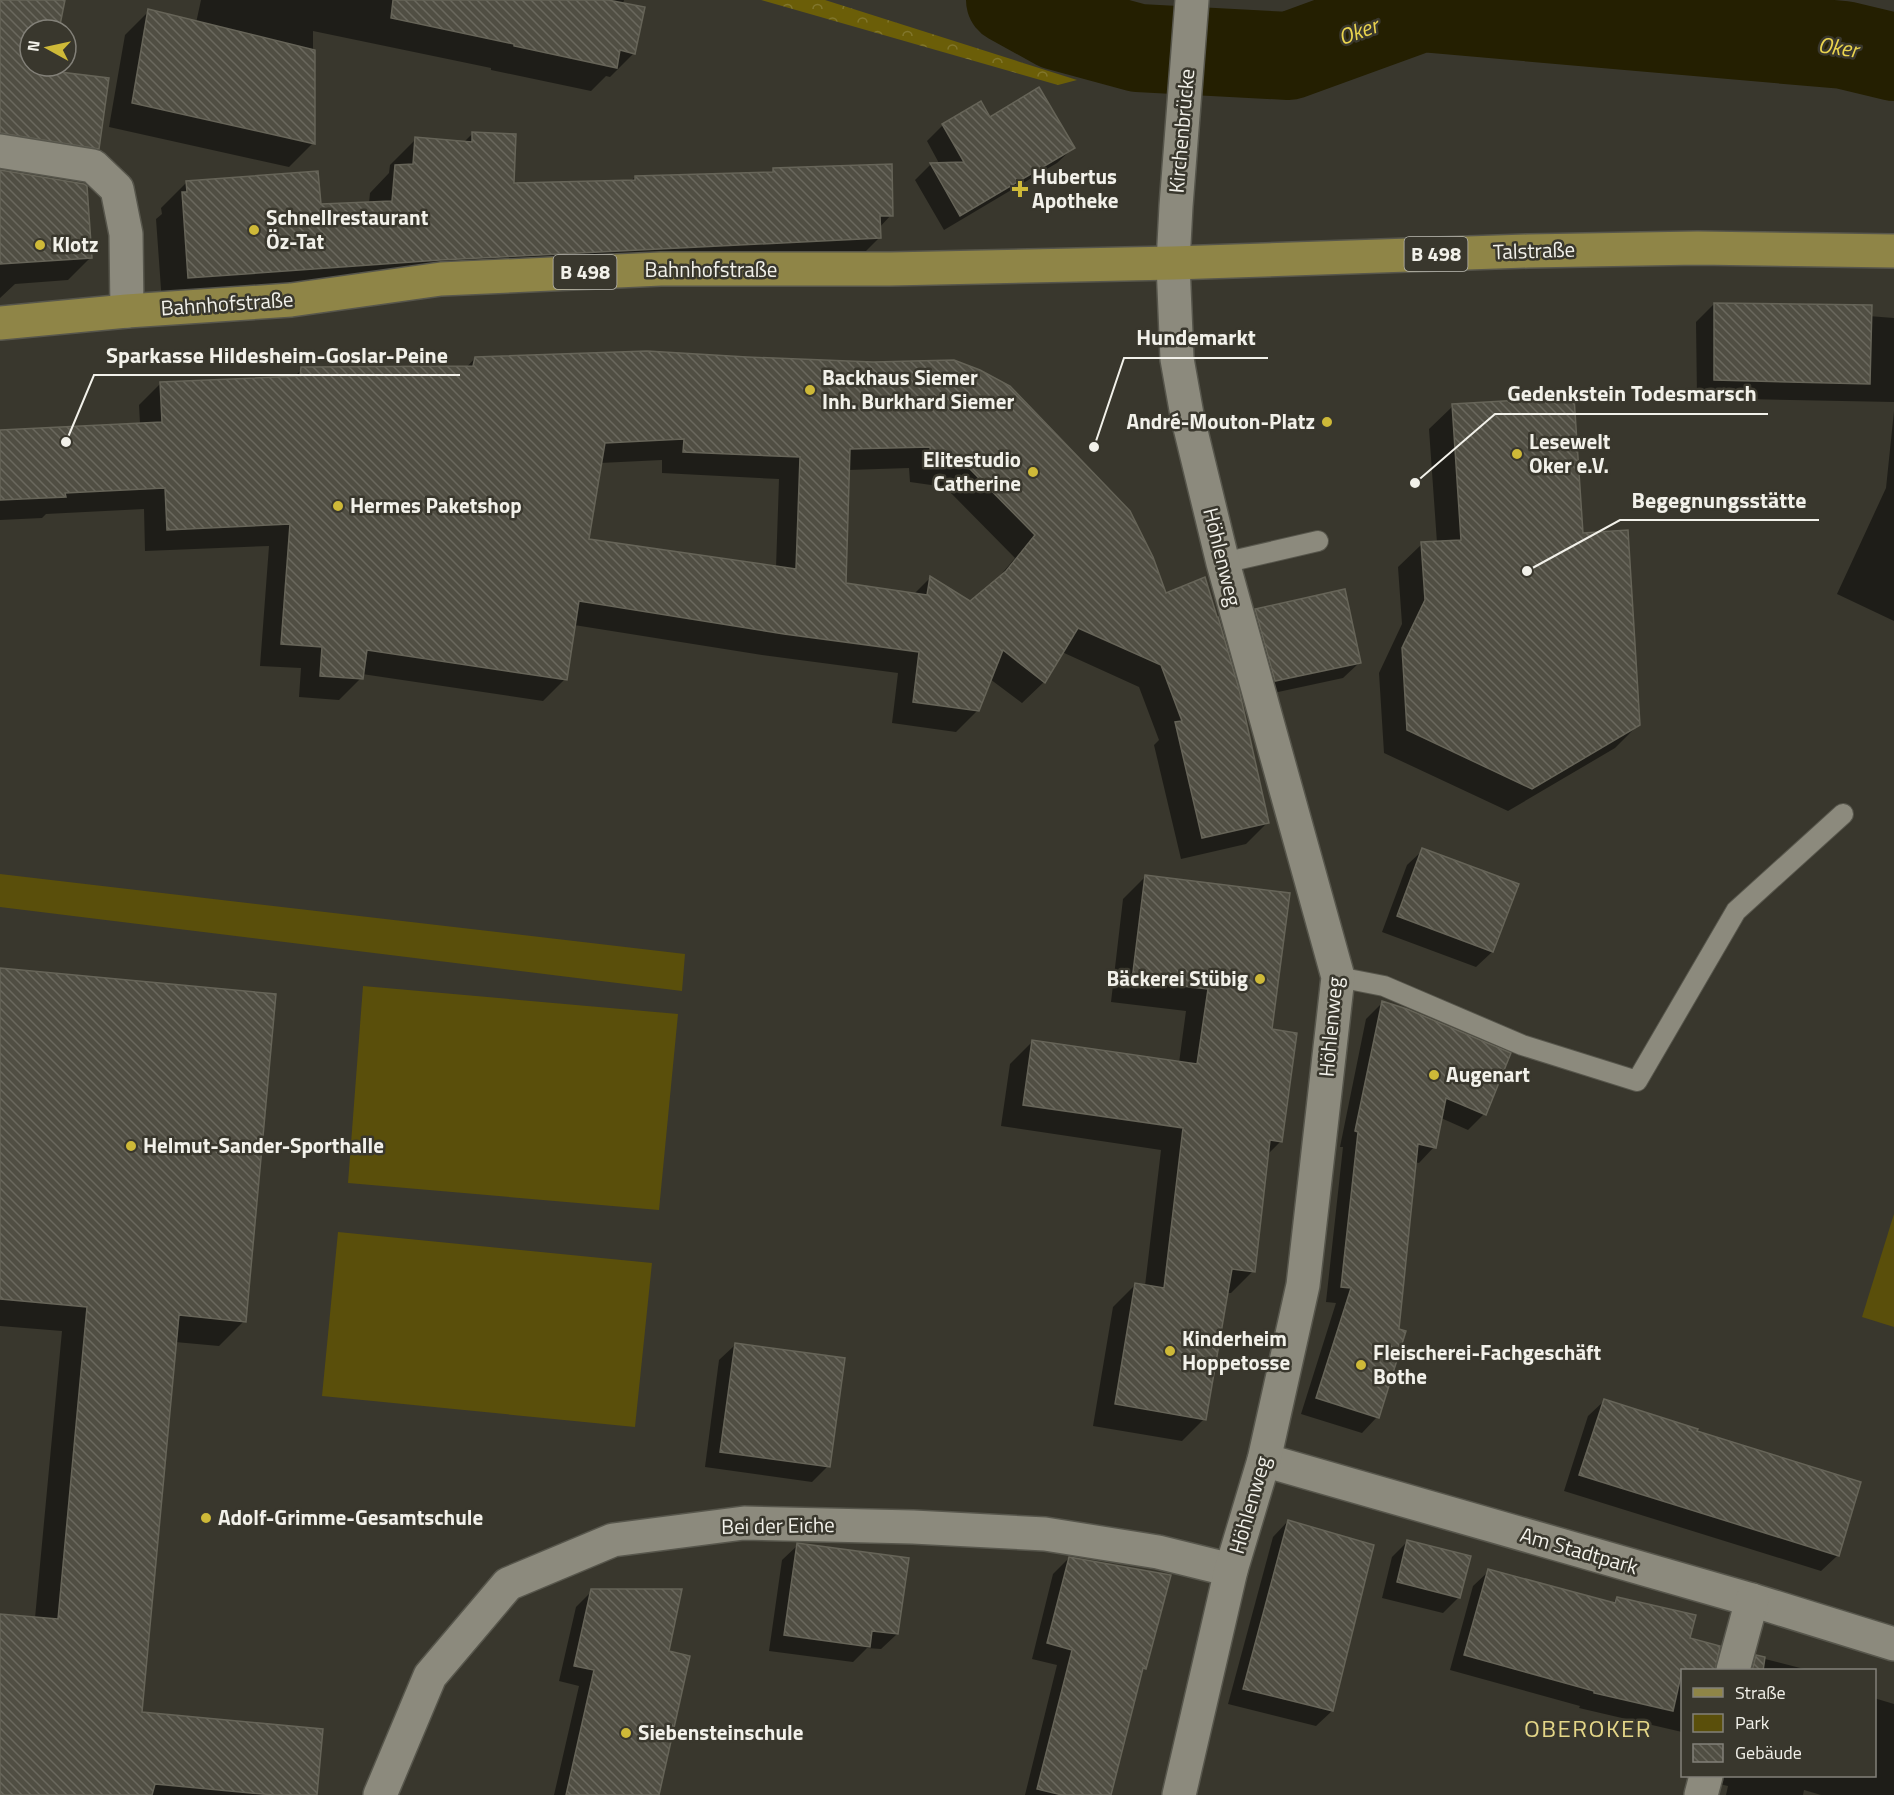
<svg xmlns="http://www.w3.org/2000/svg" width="1894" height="1795" viewBox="0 0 1894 1795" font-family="'Titillium Web',sans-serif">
	<defs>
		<pattern id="forest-crowns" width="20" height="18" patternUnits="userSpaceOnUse" patternTransform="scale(1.5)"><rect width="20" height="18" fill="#6b5e08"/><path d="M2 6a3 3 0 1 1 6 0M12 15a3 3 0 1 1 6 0" fill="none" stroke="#81762c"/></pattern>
		<pattern id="building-back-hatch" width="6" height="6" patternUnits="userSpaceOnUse" patternTransform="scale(1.5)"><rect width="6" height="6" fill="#504e43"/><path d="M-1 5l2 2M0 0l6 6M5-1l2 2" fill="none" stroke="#6a685e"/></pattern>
	</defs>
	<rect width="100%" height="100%" fill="#39372d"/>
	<g fill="#5a4f0b">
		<path d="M 0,874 L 685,954 L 682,991 L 0,907 Z"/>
		<path d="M 363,986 L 678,1014 L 659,1210 L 348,1183 Z"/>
		<path d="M 1894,1214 L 1894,1327 L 1862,1317 Z"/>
		<path d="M 338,1232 L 652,1263 L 635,1427 L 322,1396 Z"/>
	</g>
	<path fill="url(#forest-crowns)" d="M 761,0 L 825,0 L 1077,80 L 1058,85 Z"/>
	<g fill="#0007" fill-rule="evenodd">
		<path d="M 0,0 L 63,0 L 58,30 L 30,30 L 30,66 L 52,66 L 50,72 L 98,148 L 76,171 L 0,158 Z"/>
		<path d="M 201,0 L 624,0 L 623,4 L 634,53 L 610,77 L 606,76 L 591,91 L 491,70 L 491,68 L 313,31 L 313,143 L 289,167 L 109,127 L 125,35 L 149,11 L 196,23 Z"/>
		<path d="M 980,103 L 990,119 L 1073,148 L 1057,163 L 944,230 L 915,180 L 930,165 L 940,165 L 927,141 L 943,125 Z"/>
		<path d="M 473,133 L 512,184 L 631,181 L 635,177 L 770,174 L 774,170 L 891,215 L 879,228 L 879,238 L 853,264 L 162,303 L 156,219 L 162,214 L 161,208 L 187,182 L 319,206 L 369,203 L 370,193 L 389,173 L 390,165 L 416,139 L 463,143 Z"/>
		<path d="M 0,171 L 90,258 L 68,280 L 15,284 L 0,298 Z"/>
		<path d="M 1714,304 L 1894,318 L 1894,402 L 1697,398 L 1696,322 Z"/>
		<path d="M 475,358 L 873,363 L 1165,595 L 1268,822 L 1246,844 L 1181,859 L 1154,745 L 1159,740 L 1139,687 L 1062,652 L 1044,682 L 1022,703 L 990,679 L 978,710 L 956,732 L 892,723 L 898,673 L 762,655 L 574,625 L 565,679 L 543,701 L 362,674 L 361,678 L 339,700 L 299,697 L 301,668 L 260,666 L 269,546 L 145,551 L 144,509 L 46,514 L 42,518 L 0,520 L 0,431 L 140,424 L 139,405 L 160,384 L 293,378 L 302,369 L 466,368 ZM 662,460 L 662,473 L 779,479 L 776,568 L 588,540 L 600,463 ZM 909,468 L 910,482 L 945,487 L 1015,558 L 994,583 L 970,603 L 930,578 L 913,595 L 845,584 L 848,470 Z"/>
		<path d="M 1453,406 L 1582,535 L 1639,724 L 1615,748 L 1508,811 L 1384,753 L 1379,673 L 1402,624 L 1398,567 L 1422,544 L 1437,543 L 1429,429 Z"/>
		<path d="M 1894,411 L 1894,621 L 1837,594 L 1886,488 Z"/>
		<path d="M 1256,610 L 1359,663 L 1343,678 L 1260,696 L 1240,626 Z"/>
		<path d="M 1423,850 L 1517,885 L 1492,952 L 1476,967 L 1382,932 L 1407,865 Z"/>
		<path d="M 1145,877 L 1271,1031 L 1281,1141 L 1267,1155 L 1253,1271 L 1231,1293 L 1226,1293 L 1204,1419 L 1182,1441 L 1093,1426 L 1113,1307 L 1135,1285 L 1145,1286 L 1161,1150 L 1001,1126 L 1010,1064 L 1032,1042 L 1179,1063 L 1186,1011 L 1111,1002 L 1123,899 Z"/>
		<path d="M 0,970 L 244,1321 L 219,1346 L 175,1342 L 140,1714 L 316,1795 L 0,1795 L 0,1615 L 35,1618 L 62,1331 L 0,1326 Z"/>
		<path d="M 1382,1003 L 1484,1114 L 1468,1130 L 1441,1118 L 1434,1147 L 1419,1163 L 1414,1162 L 1377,1417 L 1362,1433 L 1301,1414 L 1336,1303 L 1326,1302 L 1343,1147 L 1340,1147 L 1366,1019 Z"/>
		<path d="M 735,1345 L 828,1466 L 812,1482 L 705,1467 L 719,1360 Z"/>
		<path d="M 1604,1401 L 1695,1432 L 1860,1483 L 1837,1556 L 1821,1571 L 1564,1491 L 1588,1416 Z"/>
		<path d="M 1288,1521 L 1332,1711 L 1316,1726 L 1228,1704 L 1273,1537 Z"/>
		<path d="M 1408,1541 L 1459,1597 L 1443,1613 L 1382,1598 L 1392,1557 Z"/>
		<path d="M 798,1545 L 897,1634 L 881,1649 L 867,1648 L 853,1662 L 769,1651 L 782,1560 Z"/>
		<path d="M 1069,1558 L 1145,1668 L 1140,1673 L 1109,1795 L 1025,1795 L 1057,1665 L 1032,1659 L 1053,1574 Z"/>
		<path d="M 1489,1571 L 1612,1604 L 1617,1598 L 1688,1639 L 1682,1670 L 1682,1732 L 1579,1708 L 1580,1706 L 1450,1670 L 1473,1586 Z"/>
		<path d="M 592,1591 L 667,1652 L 657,1795 L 554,1795 L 579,1686 L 559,1681 L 576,1607 Z"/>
		<path d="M 1757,1657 L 1808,1670 L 1743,1670 Z"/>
		<path d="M 1874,1698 L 1894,1704 L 1894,1795 L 1821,1795 L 1804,1790 L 1803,1795 L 1726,1795 L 1728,1786 L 1715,1783 L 1717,1776 L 1874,1776 Z"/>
	</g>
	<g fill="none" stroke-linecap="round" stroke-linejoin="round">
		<path stroke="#241f01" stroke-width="88" d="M 1010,0 L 1057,26 L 1138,48 L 1289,56 L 1421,8 L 1844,45 L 1894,57"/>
	</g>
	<g fill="url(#building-back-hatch)" stroke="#666458" stroke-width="1.5" fill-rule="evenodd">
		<path d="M 0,0 L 65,0 L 59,30 L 30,30 L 30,66 L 53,66 L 52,71 L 109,78 L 99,149 L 0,133 Z"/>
		<path d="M 393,0 L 608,0 L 645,7 L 635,54 L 620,50 L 617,68 L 514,46 L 514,44 L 391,18 Z"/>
		<path d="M 148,9 L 315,50 L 315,144 L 132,103 Z"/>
		<path d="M 1039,87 L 1075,148 L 960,216 L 930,163 L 964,162 L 942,124 L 981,101 L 990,117 Z"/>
		<path d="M 472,132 L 516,134 L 514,183 L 635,180 L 635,176 L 773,172 L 773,168 L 892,164 L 893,216 L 880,216 L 881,238 L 440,260 L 188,278 L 182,192 L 187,192 L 186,181 L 318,171 L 321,204 L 392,201 L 395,165 L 413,164 L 415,137 L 472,142 Z"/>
		<path d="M 0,170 L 84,184 L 87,186 L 92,258 L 0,264 Z"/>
		<path d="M 1714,303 L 1872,305 L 1870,384 L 1714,380 Z"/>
		<path d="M 647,351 L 747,357 L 873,362 L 954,360 L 980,370 L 1010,386 L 1130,511 L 1153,557 L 1166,593 L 1205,577 L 1217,617 L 1218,617 L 1239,689 L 1269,823 L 1202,838 L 1175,722 L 1182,721 L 1161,665 L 1078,628 L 1045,683 L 1003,650 L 979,711 L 913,702 L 919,652 L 784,634 L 579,601 L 567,680 L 367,650 L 363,679 L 320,676 L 322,647 L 281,644 L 290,524 L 167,530 L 165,488 L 65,493 L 66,497 L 0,500 L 0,430 L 162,422 L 160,382 L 300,376 L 301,367 L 473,366 L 475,357 ZM 684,439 L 683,452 L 800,457 L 796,569 L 589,539 L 605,443 ZM 930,447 L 931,461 L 967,466 L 1035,535 L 1006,571 L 970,601 L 930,576 L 927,595 L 846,583 L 850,449 Z"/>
		<path d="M 1574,397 L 1583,533 L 1628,530 L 1640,725 L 1532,789 L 1407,730 L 1402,648 L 1425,600 L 1421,542 L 1461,540 L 1452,404 Z"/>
		<path d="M 1345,589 L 1361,663 L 1275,681 L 1255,609 Z"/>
		<path d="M 1422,848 L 1519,884 L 1493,952 L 1397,916 Z"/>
		<path d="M 1145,875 L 1290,893 L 1272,1029 L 1297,1033 L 1282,1142 L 1270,1140 L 1255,1272 L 1232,1269 L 1206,1420 L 1115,1404 L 1135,1283 L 1164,1288 L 1183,1128 L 1023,1105 L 1032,1040 L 1197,1064 L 1208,989 L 1132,980 Z"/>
		<path d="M 0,968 L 276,994 L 246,1322 L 179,1315 L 142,1712 L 323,1729 L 317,1795 L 273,1795 L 155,1784 L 152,1795 L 0,1795 L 0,1614 L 58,1619 L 87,1307 L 0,1299 Z"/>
		<path d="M 1382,1001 L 1407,1009 L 1511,1053 L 1486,1115 L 1446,1098 L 1436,1148 L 1418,1144 L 1399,1329 L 1406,1331 L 1379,1418 L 1316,1398 L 1351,1288 L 1341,1287 L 1358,1132 L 1355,1131 Z"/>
		<path d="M 735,1343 L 845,1358 L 830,1467 L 720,1452 Z"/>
		<path d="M 1604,1399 L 1698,1429 L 1697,1431 L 1861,1482 L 1839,1556 L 1579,1475 Z"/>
		<path d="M 1288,1520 L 1374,1545 L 1333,1711 L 1243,1689 Z"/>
		<path d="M 1407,1540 L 1471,1556 L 1460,1598 L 1397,1582 Z"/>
		<path d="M 797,1543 L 909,1558 L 898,1634 L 872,1631 L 870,1647 L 784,1635 Z"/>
		<path d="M 1069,1557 L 1171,1575 L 1146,1669 L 1143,1668 L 1111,1795 L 1062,1795 L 1037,1789 L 1072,1650 L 1047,1643 Z"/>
		<path d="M 1488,1569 L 1615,1603 L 1617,1597 L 1696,1615 L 1690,1638 L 1720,1646 L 1715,1671 L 1682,1671 L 1673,1711 L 1594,1693 L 1594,1691 L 1464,1655 Z"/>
		<path d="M 591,1589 L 682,1589 L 669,1651 L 690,1656 L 659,1795 L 566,1795 L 594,1670 L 574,1666 Z"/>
		<path d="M 1756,1655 L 1765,1657 L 1763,1671 L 1752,1671 Z"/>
	</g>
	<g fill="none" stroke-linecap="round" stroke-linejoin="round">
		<defs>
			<g id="service">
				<path d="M 1223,563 L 1318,541"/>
				<path d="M 1338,977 L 1384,986 L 1522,1045 L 1637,1081 L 1736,911 L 1843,814"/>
			</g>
			<g id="minor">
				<path d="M 0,151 L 93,166 L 117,189 L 126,234 L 127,311"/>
				<path d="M 1264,1460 L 1752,1600 L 1894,1644"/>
				<path d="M 1733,1670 L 1752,1600"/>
				<path d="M 380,1795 L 430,1676 L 508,1584 L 613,1540 L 744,1523 L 913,1527 L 1045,1534 L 1158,1552 L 1231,1570"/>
				<path d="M 1179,1795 L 1231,1570 L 1264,1460 L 1303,1285 L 1338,977 L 1223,563 L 1187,415 L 1177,359 L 1173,263 L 1176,206 L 1192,0"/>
				<path d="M 1701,1795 L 1706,1776"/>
			</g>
			<path id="primary" d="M 0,323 L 127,311 L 291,300 L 441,279 L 661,269 L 890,269 L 1173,263 L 1528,251 L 1698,248 L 1894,251"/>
		</defs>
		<use href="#service" stroke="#57564c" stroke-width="22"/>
		<use href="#minor" stroke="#57564c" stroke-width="36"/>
		<use href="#primary" stroke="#57564c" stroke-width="36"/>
		<use href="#service" stroke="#8c8a7d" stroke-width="20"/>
		<use href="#minor" stroke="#8c8a7d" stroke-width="33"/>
		<use href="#primary" stroke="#8f8547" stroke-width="33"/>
	</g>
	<g fill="#ceb938" stroke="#39372d" stroke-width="2">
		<path d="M1017 180h6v6h6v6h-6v6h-6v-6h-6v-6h6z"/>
		<circle cx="254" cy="230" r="6"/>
		<circle cx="40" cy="245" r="6"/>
		<circle cx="810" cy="390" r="6"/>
		<circle cx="1327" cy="422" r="6"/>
		<circle cx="1517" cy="454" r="6"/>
		<circle cx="1033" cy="472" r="6"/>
		<circle cx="338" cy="506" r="6"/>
		<circle cx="1260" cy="979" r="6"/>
		<circle cx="1434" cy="1075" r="6"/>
		<circle cx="131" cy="1146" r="6"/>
		<circle cx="1170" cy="1351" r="6"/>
		<circle cx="1361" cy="1365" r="6"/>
		<circle cx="206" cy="1518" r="6"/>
		<circle cx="626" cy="1733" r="6"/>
	</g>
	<g text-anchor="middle" stroke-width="5" stroke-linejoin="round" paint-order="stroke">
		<g fill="#39372d" stroke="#bab9b1" stroke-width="1.5">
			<rect x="1404.5" y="237" width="63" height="34" rx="4.5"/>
			<rect x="553.5" y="255" width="63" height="34" rx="4.5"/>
		</g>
		<g font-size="20" font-weight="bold" fill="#f2f1ea">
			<text x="1436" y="261">B 498</text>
			<text x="585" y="279">B 498</text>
		</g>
		<g font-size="21" fill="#f2f1ea" stroke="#39372d">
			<text transform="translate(1182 131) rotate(-85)" y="7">Kirchenbrücke</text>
			<text transform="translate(1534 251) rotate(-2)" y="7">Talstraße</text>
			<text x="711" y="277">Bahnhofstraße</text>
			<text transform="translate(227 304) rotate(-4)" y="7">Bahnhofstraße</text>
			<text transform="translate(1222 557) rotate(76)" y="7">Höhlenweg</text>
			<text transform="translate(1331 1027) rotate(-85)" y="7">Höhlenweg</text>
			<text transform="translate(1250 1505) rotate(-74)" y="7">Höhlenweg</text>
			<text transform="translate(778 1526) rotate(-1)" y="7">Bei der Eiche</text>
			<text transform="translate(1579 1551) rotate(16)" y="7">Am Stadtpark</text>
		</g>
		<g font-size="21" font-weight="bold" fill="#f2f1ea" stroke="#39372d" text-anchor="start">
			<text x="1032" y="184">Hubertus<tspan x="1032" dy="24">Apotheke</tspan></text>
			<text x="266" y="225">Schnellrestaurant<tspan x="266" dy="24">Öz-Tat</tspan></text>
			<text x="52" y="252">Klotz</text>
			<text x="822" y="385">Backhaus Siemer<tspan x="822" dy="24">Inh. Burkhard Siemer</tspan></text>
			<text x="1315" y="429" text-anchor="end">André-Mouton-Platz</text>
			<text x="1529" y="449">Lesewelt<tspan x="1529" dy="24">Oker e.V.</tspan></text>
			<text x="1021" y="467" text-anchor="end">Elitestudio<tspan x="1021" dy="24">Catherine</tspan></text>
			<text x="350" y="513">Hermes Paketshop</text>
			<text x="1248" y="986" text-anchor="end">Bäckerei Stübig</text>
			<text x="1446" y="1082">Augenart</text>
			<text x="143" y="1153">Helmut-Sander-Sporthalle</text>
			<text x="1182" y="1346">Kinderheim<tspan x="1182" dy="24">Hoppetosse</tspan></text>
			<text x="1373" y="1360">Fleischerei-Fachgeschäft<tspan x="1373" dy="24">Bothe</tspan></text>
			<text x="218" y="1525">Adolf-Grimme-Gesamtschule</text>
			<text x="638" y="1740">Siebensteinschule</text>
		</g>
		<g font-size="22" font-style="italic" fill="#ead44e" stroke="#39372d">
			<text transform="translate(1358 31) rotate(-20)" y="8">Oker</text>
			<text transform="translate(1838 47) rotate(8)" y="8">Oker</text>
		</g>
		<g font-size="24" letter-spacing="1.5" fill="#e4d688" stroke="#39372d">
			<text x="1588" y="1737">OBEROKER</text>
		</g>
	</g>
	<path fill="none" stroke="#f2f1ea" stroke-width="2" d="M1094 447L1124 358H1268M66 442L94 375H460M1415 483L1495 414H1768M1527 571L1620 520H1819"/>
	<g fill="#f2f1ea" stroke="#39372d" stroke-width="2">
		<circle cx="1094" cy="447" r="6"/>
		<circle cx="66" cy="442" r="6"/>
		<circle cx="1415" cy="483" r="6"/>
		<circle cx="1527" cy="571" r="6"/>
	</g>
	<g font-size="22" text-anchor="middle" font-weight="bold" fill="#f2f1ea" stroke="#39372d" stroke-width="5" stroke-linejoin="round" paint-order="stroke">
		<text x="1196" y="345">Hundemarkt</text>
		<text x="277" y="363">Sparkasse Hildesheim-Goslar-Peine</text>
		<text x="1632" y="401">Gedenkstein Todesmarsch</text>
		<text x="1719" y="508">Begegnungsstätte</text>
	</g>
	<rect x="1681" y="1669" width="195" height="108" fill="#39372d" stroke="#838179" stroke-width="1.5"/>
	<rect x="1693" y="1688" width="30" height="9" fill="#8f8547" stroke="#838179" stroke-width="1.5"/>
	<text x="1735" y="1699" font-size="18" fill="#f2f1ea">Straße</text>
	<rect x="1693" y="1714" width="30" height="18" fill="#5a4f0b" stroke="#838179" stroke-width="1.5"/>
	<text x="1735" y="1729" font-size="18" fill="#f2f1ea">Park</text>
	<rect x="1693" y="1744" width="30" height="18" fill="url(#building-back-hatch)" stroke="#838179" stroke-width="1.5"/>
	<text x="1735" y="1759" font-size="18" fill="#f2f1ea">Gebäude</text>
	<g transform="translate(48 48) rotate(278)"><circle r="28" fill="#39372d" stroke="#838179" stroke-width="1.5"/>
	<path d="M0-4.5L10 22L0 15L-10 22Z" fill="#ceb938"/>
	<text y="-9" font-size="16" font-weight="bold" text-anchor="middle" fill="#f2f1ea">N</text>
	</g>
</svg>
